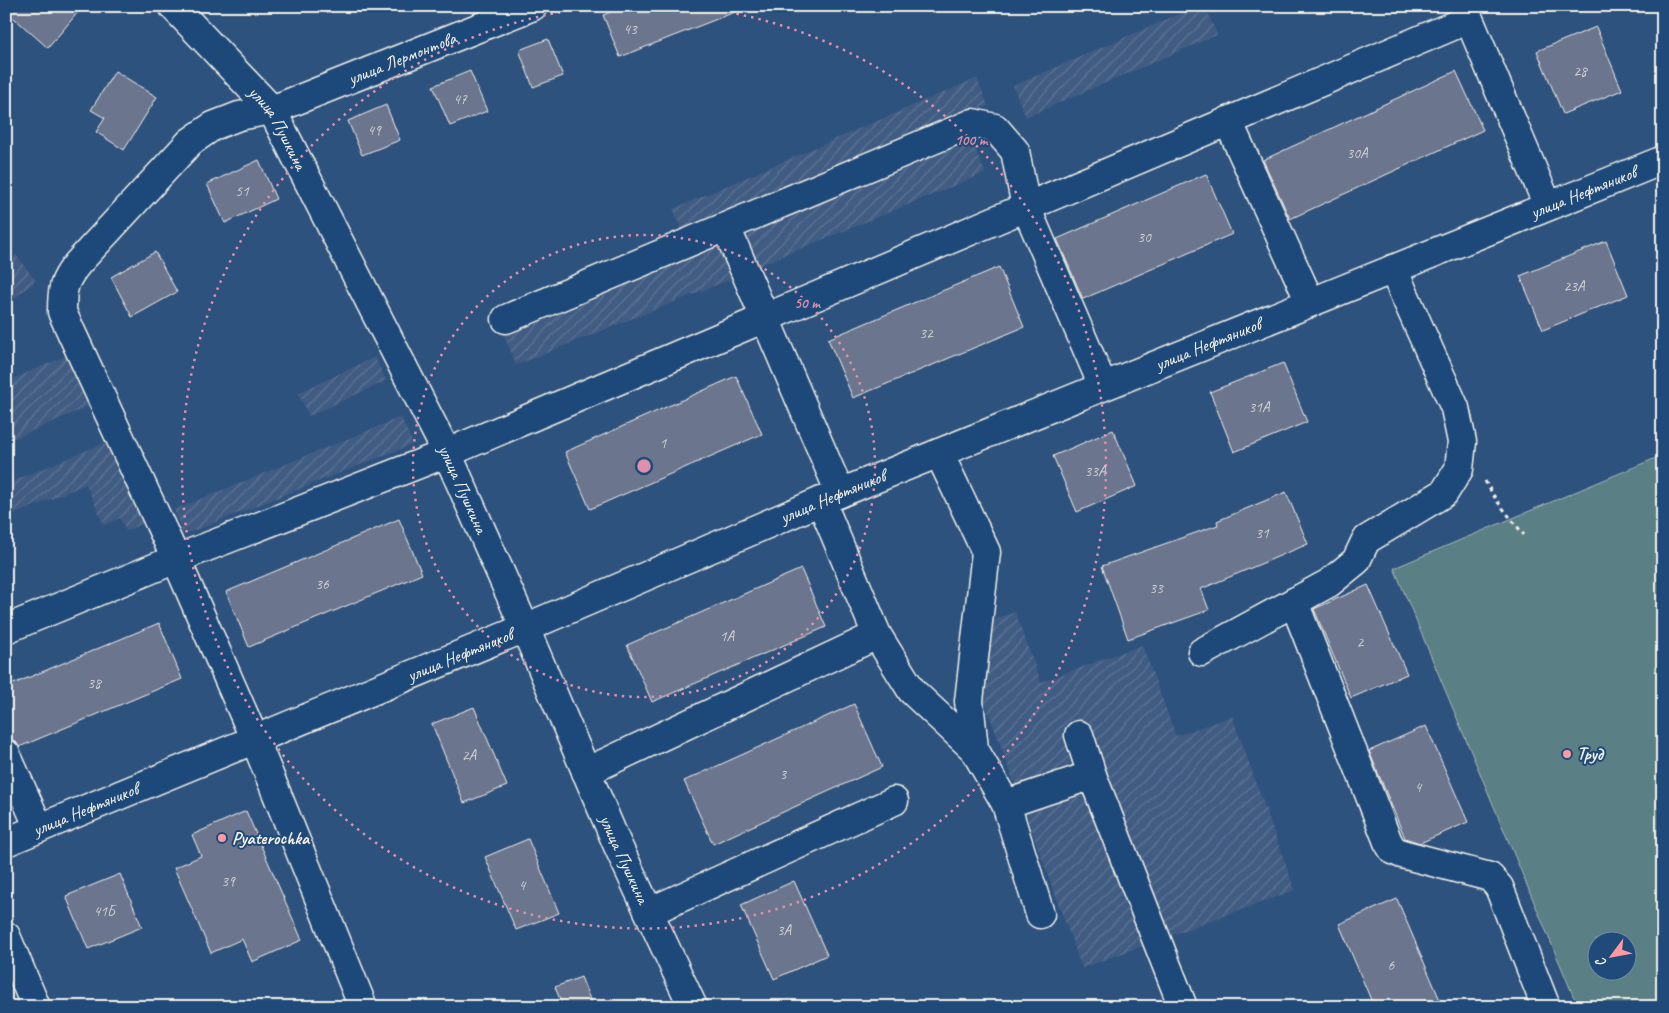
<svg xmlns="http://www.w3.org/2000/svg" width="1669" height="1013" viewBox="0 0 1669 1013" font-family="Caveat,sans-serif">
	<defs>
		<pattern id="industrial-furrows" width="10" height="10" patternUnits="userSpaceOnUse" patternTransform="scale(1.25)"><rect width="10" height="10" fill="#415c83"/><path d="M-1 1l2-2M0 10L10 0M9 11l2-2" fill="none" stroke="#5d7495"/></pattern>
	</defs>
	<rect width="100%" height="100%" fill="#2e527e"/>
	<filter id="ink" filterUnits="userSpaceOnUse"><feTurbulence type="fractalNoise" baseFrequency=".02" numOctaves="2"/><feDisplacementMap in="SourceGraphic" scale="10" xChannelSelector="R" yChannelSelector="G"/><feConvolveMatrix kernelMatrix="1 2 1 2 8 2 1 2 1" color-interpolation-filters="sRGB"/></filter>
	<g filter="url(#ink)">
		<g fill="url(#industrial-furrows)">
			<path d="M 1197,6 L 1205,6 L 1217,35 L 1026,117 L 1013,86 Z"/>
			<path d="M 977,78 L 988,106 L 685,236 L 673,209 Z"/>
			<path d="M 972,141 L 985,173 L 753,268 L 740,236 Z"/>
			<path d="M 721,245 L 734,278 L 516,365 L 503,332 Z"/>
			<path d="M 16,255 L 36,281 L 6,304 L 6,263 Z"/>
			<path d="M 70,354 L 92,405 L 6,442 L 6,382 Z"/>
			<path d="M 375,357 L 386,381 L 309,416 L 298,393 Z"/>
			<path d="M 401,417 L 413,444 L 183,535 L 174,510 Z"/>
			<path d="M 109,441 L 144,523 L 126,531 L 120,518 L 104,525 L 86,484 L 6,518 L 6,484 Z"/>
			<path d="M 1015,612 L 1041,682 L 1142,645 L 1176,736 L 1232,716 L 1295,890 L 1082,968 L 959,632 Z"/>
		</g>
		<path fill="#5a7f84" stroke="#a7b8b6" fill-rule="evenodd" d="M 1663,455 L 1663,1007 L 1578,1007 L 1394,568 ZM 1596,940 L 1626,940 L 1626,970 L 1596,970 Z"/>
		<g fill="#6c748e" stroke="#f4f1e8">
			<path d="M 6,6 L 83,6 L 48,48 L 6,11 Z"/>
			<path d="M 626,6 L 745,6 L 745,8 L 620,57 L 603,15 Z"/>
			<path d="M 1596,27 L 1622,90 L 1563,114 L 1537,51 Z"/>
			<path d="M 548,39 L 563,76 L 533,87 L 519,50 Z"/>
			<path d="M 115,71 L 157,97 L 124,150 L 96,132 L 105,118 L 91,110 Z"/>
			<path d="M 470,71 L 487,111 L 450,126 L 433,86 Z"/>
			<path d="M 1456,71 L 1483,130 L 1290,219 L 1263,160 Z"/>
			<path d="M 386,105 L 400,140 L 362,155 L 348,121 Z"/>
			<path d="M 259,160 L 276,199 L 225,223 L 207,184 Z"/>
			<path d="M 1206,174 L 1232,234 L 1083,299 L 1057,239 Z"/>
			<path d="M 1606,241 L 1628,295 L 1543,330 L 1520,276 Z"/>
			<path d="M 155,252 L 177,292 L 132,317 L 111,277 Z"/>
			<path d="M 999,267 L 1024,327 L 853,398 L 828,339 Z"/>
			<path d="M 1283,363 L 1307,422 L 1234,452 L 1210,392 Z"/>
			<path d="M 736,376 L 762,434 L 590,509 L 565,452 Z"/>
			<path d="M 1113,430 L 1137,486 L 1077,512 L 1053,456 Z"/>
			<path d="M 1286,492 L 1308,544 L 1201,589 L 1209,610 L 1128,639 L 1102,566 L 1218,525 L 1217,521 Z"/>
			<path d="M 399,519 L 422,574 L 249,647 L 226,592 Z"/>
			<path d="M 801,569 L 826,627 L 652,702 L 627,645 Z"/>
			<path d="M 1368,585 L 1407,674 L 1351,698 L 1314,609 Z"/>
			<path d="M 159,623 L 182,679 L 19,747 L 16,742 L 11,740 L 6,729 L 6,687 Z"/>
			<path d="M 854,704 L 882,767 L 713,844 L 684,781 Z"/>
			<path d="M 474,707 L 507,786 L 464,803 L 432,724 Z"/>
			<path d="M 1426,726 L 1468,822 L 1420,843 L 1405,838 L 1369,751 Z"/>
			<path d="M 246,811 L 302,940 L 252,962 L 242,939 L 211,953 L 174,868 L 201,856 L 192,835 Z"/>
			<path d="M 528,839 L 559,913 L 516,930 L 485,857 Z"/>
			<path d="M 120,874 L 142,927 L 88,949 L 66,896 Z"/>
			<path d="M 794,881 L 827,955 L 774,979 L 741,905 Z"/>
			<path d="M 1397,899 L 1443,1007 L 1374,1007 L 1339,924 Z"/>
			<path d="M 581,977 L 593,1007 L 563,1007 L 555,987 Z"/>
		</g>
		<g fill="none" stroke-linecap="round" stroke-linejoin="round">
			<defs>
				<g id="minor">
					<path id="s1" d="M 173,6 L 272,110 L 447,453 L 525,628 L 617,844 L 693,1007"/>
					<path d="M 1228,121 L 1310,302"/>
					<path d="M 726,227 L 840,493"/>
					<path d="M 506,319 L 973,123 L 995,128 L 1015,151 L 1026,207 L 1103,386"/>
					<path d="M 939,453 L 986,552 L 969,701 L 974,749 L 1006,804 L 1092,775 L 1079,735"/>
					<path d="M 1294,602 L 1388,842 L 1393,850 L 1402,854 L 1490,877 L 1499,887 L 1546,1007"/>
					<path d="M 6,629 L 176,559 L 447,453 L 1469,19 L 1548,206"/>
					<path d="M 877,635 L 912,691 L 974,749"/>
					<path d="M 1202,652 L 1329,583 L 1356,561 L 1366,540 L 1444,493 L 1459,469 L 1462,442 L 1455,408 L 1393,269"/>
					<path d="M 6,754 L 39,828"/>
					<path d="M 586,772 L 877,635 L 821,501"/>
					<path d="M 1092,775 L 1183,1007"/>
					<path d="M 1006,804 L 1040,914"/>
					<path id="s2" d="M 6,842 L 525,628 L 840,493 L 1663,160"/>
					<path d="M 649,912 L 894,801"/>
					<path d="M 6,936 L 36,1007"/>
					<path id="s3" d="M 363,1007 L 255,740 L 176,559 L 62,312 C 62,289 63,281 78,263 L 190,142 L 213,126 L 239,116 L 272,110 L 533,6"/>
				</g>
			</defs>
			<use href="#minor" stroke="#f4f1e8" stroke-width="31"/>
			<path stroke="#f4f1e8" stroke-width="3" stroke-dasharray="4 4" stroke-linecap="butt" d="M 1485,481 L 1497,501 L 1524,535"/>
			<use href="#minor" stroke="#1f4a7a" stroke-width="28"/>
		</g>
	</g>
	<g fill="none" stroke="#de8fa9" stroke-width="2.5" stroke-dasharray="2.5 5">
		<circle cx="644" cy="466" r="231"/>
		<path d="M692 7A462 462 0 1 1 596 7"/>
	</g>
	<g fill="#ff9aa2" stroke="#1f4a7a" stroke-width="2">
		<circle cx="1567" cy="754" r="5"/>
		<circle cx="222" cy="838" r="5"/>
	</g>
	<g text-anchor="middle" stroke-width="4" stroke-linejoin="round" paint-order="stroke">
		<g font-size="15" fill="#d2d2d2">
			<text x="630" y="34">43</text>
			<text x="1580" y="76">28</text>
			<text x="460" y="104">47</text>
			<text x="374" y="135">49</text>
			<text x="1357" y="158">30А</text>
			<text x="242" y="196">51</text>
			<text x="1144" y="242">30</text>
			<text x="1574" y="291">23А</text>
			<text x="926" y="338">32</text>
			<text x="1259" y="412">31А</text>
			<text x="663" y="448">1</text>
			<text x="1095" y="476">33А</text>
			<text x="1262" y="538">31</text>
			<text x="322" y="589">36</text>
			<text x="1156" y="593">33</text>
			<text x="727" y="641">1А</text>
			<text x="1360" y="647">2</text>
			<text x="94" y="688">38</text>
			<text x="469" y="760">2А</text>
			<text x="783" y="779">3</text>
			<text x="1418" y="792">4</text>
			<text x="228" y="886">39</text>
			<text x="522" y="890">4</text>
			<text x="104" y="916">41Б</text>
			<text x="784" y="935">3А</text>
			<text x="1391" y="970">6</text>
		</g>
		<g font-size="18" fill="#f4f1e8" stroke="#1f4a7a">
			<text dy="6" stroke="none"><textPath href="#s3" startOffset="1205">улица Лермонтова</textPath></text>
			<text dy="6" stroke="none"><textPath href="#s1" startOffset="162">улица Пушкина</textPath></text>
			<text dy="6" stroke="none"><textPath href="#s2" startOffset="1706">улица Нефтяников</textPath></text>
			<text dy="6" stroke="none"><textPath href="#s2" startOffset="1301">улица Нефтяников</textPath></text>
			<text dy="6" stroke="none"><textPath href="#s1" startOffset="568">улица Пушкина</textPath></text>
			<text dy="6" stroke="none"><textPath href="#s2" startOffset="896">улица Нефтяников</textPath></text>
			<text dy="6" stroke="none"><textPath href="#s2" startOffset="491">улица Нефтяников</textPath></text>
			<text dy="6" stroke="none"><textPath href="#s2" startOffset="86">улица Нефтяников</textPath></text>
			<text dy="6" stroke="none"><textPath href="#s1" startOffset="972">улица Пушкина</textPath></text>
		</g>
		<g font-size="18" font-weight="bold" fill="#f4f1e8" stroke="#1f4a7a" text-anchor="start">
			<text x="1577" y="760">Труд</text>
			<text x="232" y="844">Pyaterochka</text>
		</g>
	</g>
	<circle cx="644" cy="466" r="8" fill="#de8fa9" stroke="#1f4a7a" stroke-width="2.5"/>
	<g font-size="15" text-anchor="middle" font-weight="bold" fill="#de8fa9" stroke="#1f4a7a" stroke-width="4" stroke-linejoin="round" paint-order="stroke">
		<text x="971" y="145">100 m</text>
		<text x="807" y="308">50 m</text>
	</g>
	<rect width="1669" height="1013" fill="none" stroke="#1f4a7a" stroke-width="25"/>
	<rect x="12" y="12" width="1644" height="988" fill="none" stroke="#f4f1e8" stroke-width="2" filter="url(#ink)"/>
	<g transform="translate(1612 956) rotate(238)"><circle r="24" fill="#1f4a7a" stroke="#748da6"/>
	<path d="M0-4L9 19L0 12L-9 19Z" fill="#ff9aa2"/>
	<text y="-8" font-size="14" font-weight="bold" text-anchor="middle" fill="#f4f1e8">С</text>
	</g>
</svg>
